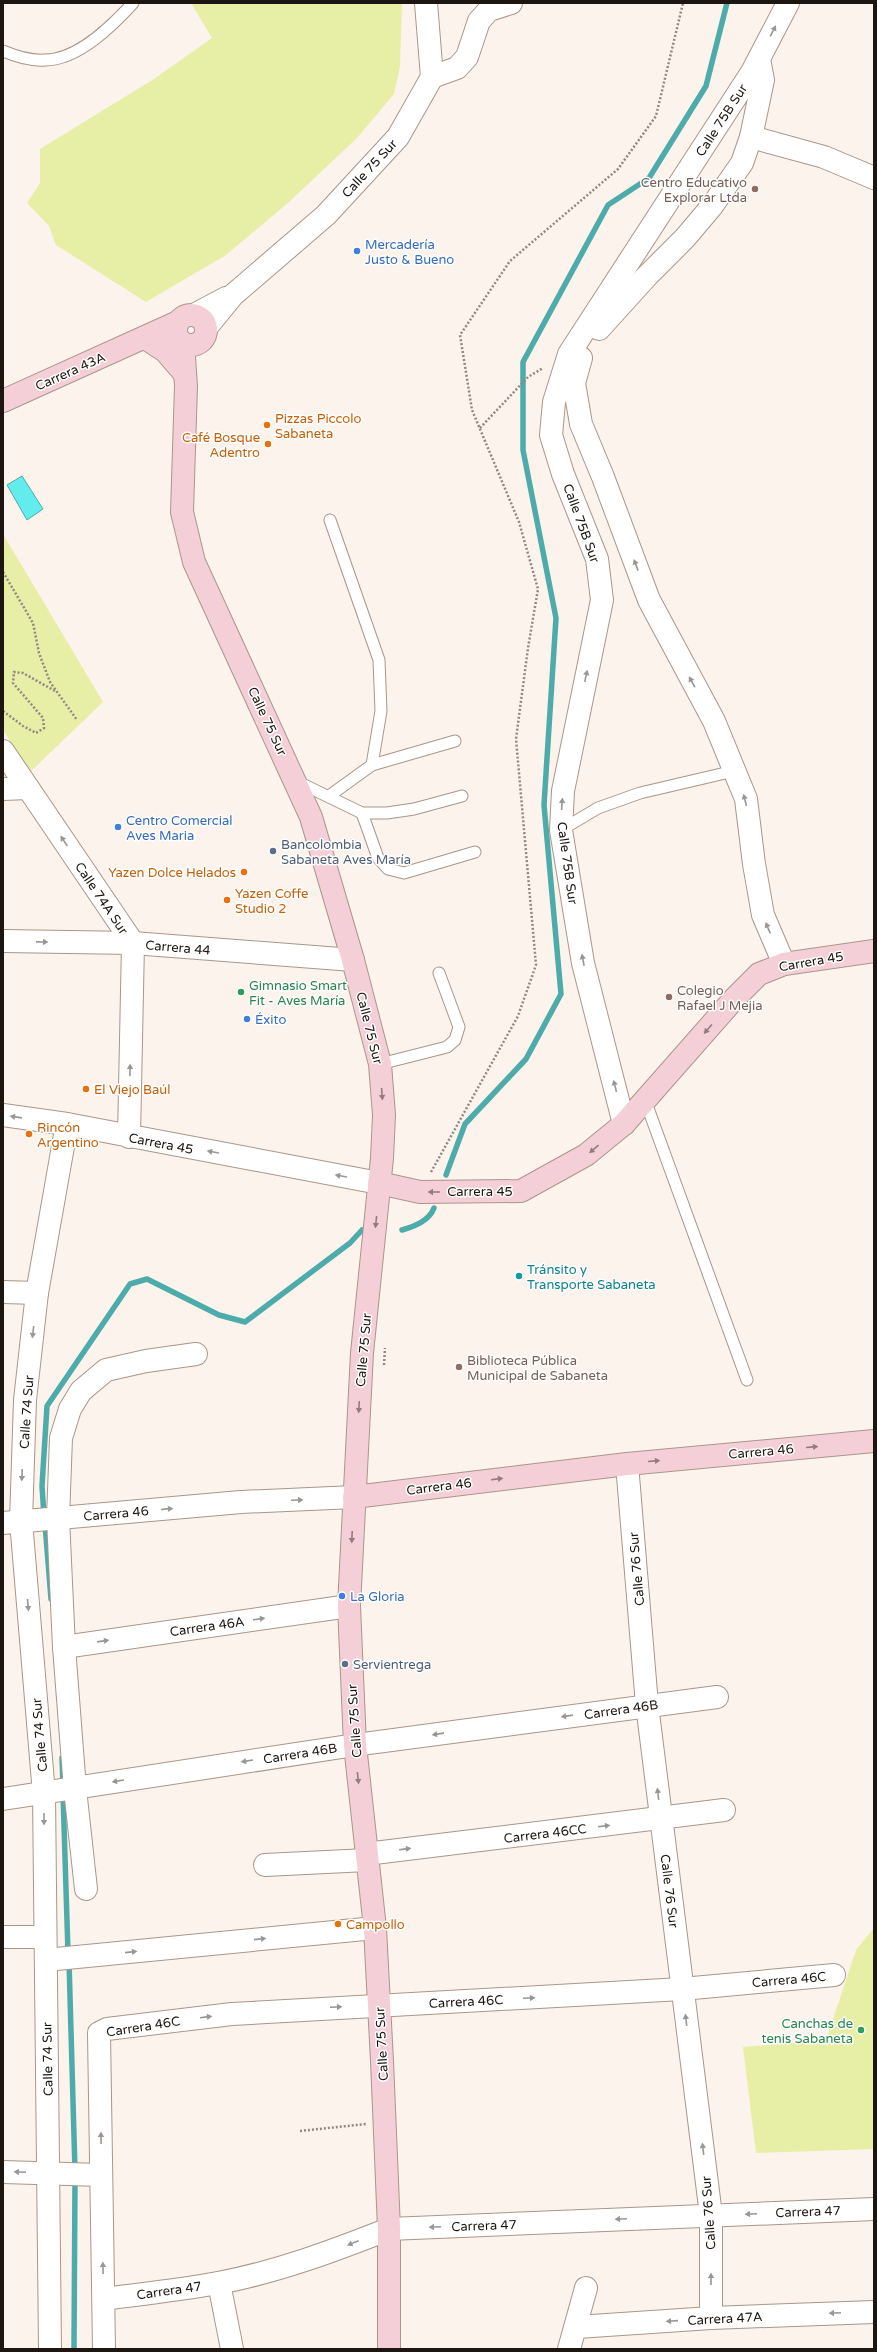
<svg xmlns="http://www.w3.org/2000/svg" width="877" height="2352" viewBox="0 0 877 2352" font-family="'Varela Round',sans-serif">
	<rect width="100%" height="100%" fill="#fdf3ed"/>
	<g fill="#e7eea6">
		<path d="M 191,3 L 402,3 L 400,67 L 394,94 L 357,138 L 289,202 L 226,255 L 146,302 L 56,245 L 49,226 L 27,203 L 40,183 L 40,149 L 154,79 L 212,38 Z"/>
		<path d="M 3,534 L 103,702 L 30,772 L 3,730 Z"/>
		<path d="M 874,1928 L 874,2149 L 756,2153 L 743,2047 L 826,2040 L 856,1950 Z"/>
	</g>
	<path fill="#62ecec" stroke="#4dacaa" d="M 22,476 L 43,509 L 27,520 L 7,485 Z"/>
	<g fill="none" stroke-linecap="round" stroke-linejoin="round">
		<g stroke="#4dacaa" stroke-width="5.5">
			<path d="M 446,1175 L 465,1124 L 526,1059 L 561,994 L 544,805 L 556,618 L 523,450 L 523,362 L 608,205 L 649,178 L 706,86 L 727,3"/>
			<path d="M 402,1230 C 415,1226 429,1221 434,1208"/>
			<path d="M 44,1516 L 42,1486 L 47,1406 L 130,1284 L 147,1279 L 219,1315 L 245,1322 L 350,1243 L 362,1230"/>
			<path d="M 45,1524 L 51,1599"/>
			<path d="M 62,1758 L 63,1785"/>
			<path d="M 63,1793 L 68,1953"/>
			<path d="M 69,1961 L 75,2171"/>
			<path d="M 74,2349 L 75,2179"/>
		</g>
		<defs>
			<g id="lane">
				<path d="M 3,51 C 15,56 32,61 45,60 C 78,60 112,26 133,3"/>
				<path d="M 330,520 L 379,660 L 381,711 L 372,765"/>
				<path d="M 296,781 L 362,813 L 387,813 L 414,809 L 462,796"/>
				<path d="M 329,796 L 372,765 L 455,741"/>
				<path d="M 362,813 L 378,858 L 388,869 L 404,873 L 475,852"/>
				<path d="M 561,830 L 598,808 L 640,793 L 734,771"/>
				<path d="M 380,1064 L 447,1047 L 455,1040 L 459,1027 L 439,973"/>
				<path d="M 645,1100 L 747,1380"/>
			</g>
			<g id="street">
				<path d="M 432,77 L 457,68 L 467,57 L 479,21 L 489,10 L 511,3"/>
				<path d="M 751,137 L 824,157 L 874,178"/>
				<path d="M 194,315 L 226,298"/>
				<path d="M 206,328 L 233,295 L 326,215 L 398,137 L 432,77 L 426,3"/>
				<path d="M 599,329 L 647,276 L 685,238 L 712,206 L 742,163 L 751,137 L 763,80 L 759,59"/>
				<path d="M 581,358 L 574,383 L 581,424 L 603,477 L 649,600 L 714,721 L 746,799 L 754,864 L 763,915 L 784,964"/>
				<path d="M 3,751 L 133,943 L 129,1137"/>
				<path d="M 3,789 L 28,788"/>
				<path d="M 3,941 L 133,943 L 353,960"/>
				<path d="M 3,1115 L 67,1124 L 379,1183"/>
				<path d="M 624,1124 L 583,963 L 561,830 L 563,791 L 602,600 L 597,559 L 563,474 L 551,435 L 554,402 L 569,354 L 752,72 L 788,3"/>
				<path d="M 3,1292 L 37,1293"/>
				<path d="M 627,1464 L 647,1705 L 711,2215 L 711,2318"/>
				<path d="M 3,1523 L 241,1502 L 354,1497"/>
				<path d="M 64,1647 L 349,1606"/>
				<path d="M 3,1799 L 355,1745 L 717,1697"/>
				<path d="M 366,1854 L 724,1810"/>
				<path d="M 265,1865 L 367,1860"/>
				<path d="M 86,1889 L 75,1789 L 64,1647 L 58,1518 L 61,1438 L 70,1409 L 81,1391 L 106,1370 L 146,1361 L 196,1354"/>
				<path d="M 3,1937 L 45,1937"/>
				<path d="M 46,1960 L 375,1928"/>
				<path d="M 3,2172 L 101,2175"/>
				<path d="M 219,2283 L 232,2349"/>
				<path d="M 104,2299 C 142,2294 180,2290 218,2283 C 277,2272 333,2251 389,2229 L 874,2209"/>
				<path d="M 577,2327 L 711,2318 L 874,2312"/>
				<path d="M 50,2349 L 44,1794 L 21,1521 L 25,1400 L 37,1293 L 67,1124"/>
				<path d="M 104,2349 L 99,2033 L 107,2029 L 232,2014 L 682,1989 L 834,1975"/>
				<path d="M 569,2349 L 586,2288"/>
			</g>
			<g id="secondary">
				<circle cx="191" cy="330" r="15"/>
				<path d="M 148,340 L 165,351 L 185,374"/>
				<path d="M 183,343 L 186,386 L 182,512 L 194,562 L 311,817 L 353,960 L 380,1064 L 384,1115 L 382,1158 L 362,1353 L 349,1606 L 355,1745 L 375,1928 L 382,2061 L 389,2229 L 389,2349"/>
				<path d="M 3,401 L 178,322"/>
				<path d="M 379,1183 L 420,1192 L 521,1191 L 586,1155 L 624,1124 L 734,999 L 759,974 L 784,964 L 874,951"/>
				<path d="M 354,1497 L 627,1464 L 874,1441"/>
			</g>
		</defs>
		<use href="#lane" stroke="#aa9687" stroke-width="13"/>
		<use href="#street" stroke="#aa9687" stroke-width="24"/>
		<use href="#secondary" stroke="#aa9687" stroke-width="24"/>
		<g stroke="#918882" stroke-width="2.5" stroke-dasharray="2 2" stroke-linecap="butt">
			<path d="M 480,428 L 528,377 L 543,368"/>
			<path d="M 3,572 L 33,623 L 39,653 L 50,682 L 77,720"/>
			<path d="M 3,711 L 23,726 L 36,733 L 44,728 L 43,718 L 13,683 L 14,672 L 23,673 L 55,691"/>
			<path d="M 431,1172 L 518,1016 L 536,965 L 516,739 L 528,648 L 538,589 L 519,522 L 472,410 L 460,335 L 510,261 L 618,169 L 656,116 L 683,3"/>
			<path d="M 384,1365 L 385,1348"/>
			<path d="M 300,2131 L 366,2124"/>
		</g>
		<use href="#lane" stroke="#fff" stroke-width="11"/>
		<use href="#street" stroke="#fff" stroke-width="22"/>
		<use href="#secondary" stroke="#f4cfd8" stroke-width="22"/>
	</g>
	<defs><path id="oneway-solid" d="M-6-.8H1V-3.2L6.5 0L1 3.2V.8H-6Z"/></defs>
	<g fill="#999693">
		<use href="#oneway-solid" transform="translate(773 31) rotate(-63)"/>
		<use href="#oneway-solid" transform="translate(636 565) rotate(-110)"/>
		<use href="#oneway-solid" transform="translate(586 676) rotate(-78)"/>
		<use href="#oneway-solid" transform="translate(692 682) rotate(-119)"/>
		<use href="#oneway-solid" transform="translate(745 800) rotate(-104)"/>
		<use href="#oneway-solid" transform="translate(562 804) rotate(-86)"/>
		<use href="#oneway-solid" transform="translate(64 841) rotate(-124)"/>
		<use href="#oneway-solid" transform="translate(768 928) rotate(-113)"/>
		<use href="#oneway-solid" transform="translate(42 942) rotate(1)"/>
		<use href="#oneway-solid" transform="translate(583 960) rotate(-101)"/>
		<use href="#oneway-solid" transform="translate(130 1070) rotate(-89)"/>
		<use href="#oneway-solid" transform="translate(615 1086) rotate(-104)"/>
		<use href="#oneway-solid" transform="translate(16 1117) rotate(-172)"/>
		<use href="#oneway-solid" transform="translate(213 1152) rotate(-170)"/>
		<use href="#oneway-solid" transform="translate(341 1176) rotate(-170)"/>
		<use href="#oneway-solid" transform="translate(33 1332) rotate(97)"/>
		<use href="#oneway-solid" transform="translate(22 1475) rotate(92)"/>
		<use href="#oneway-solid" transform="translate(297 1500) rotate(-3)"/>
		<use href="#oneway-solid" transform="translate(167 1509) rotate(-5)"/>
		<use href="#oneway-solid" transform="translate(28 1605) rotate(85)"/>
		<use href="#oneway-solid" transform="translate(259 1619) rotate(-8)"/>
		<use href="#oneway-solid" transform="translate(103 1641) rotate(-8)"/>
		<use href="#oneway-solid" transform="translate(567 1716) rotate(172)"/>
		<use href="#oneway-solid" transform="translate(438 1734) rotate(172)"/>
		<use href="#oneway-solid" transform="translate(247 1761) rotate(171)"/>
		<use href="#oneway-solid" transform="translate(118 1781) rotate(171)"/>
		<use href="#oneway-solid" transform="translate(658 1794) rotate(-97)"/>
		<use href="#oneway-solid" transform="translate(44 1819) rotate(90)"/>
		<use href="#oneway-solid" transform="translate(604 1826) rotate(-7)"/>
		<use href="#oneway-solid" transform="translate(405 1849) rotate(-7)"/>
		<use href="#oneway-solid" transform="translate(260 1939) rotate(-6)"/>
		<use href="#oneway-solid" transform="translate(131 1952) rotate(-6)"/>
		<use href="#oneway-solid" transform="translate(529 1998) rotate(-3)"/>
		<use href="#oneway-solid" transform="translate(336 2007) rotate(-2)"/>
		<use href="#oneway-solid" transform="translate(206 2017) rotate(-7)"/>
		<use href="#oneway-solid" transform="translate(686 2020) rotate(-97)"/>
		<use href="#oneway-solid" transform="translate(101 2138) rotate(-91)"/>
		<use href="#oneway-solid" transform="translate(703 2149) rotate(-97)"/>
		<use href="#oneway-solid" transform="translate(20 2172) rotate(-178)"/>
		<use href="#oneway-solid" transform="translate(751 2214) rotate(178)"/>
		<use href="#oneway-solid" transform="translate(621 2219) rotate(178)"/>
		<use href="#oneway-solid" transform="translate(435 2227) rotate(178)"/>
		<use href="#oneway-solid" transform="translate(353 2243) rotate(158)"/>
		<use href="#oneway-solid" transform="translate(103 2268) rotate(-91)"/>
		<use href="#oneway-solid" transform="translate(711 2279) rotate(-90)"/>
		<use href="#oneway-solid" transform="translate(835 2313) rotate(178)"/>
		<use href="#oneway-solid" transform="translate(672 2321) rotate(176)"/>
	</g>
	<g fill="#937b7e">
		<use href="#oneway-solid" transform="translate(708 1029) rotate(131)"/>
		<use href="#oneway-solid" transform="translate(382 1094) rotate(86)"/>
		<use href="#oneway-solid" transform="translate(594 1149) rotate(140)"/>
		<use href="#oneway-solid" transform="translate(434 1192) rotate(180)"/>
		<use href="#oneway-solid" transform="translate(376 1222) rotate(96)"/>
		<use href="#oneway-solid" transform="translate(359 1407) rotate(93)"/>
		<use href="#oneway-solid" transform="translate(812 1447) rotate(-5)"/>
		<use href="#oneway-solid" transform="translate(654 1461) rotate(-5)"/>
		<use href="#oneway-solid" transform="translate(497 1479) rotate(-7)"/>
		<use href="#oneway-solid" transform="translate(352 1537) rotate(92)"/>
		<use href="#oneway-solid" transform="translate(358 1778) rotate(84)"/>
	</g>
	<g fill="#8d6e63" stroke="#fff" stroke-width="1.5">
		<circle cx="755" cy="189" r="4"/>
		<circle cx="669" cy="997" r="4"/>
		<circle cx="459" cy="1367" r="4"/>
	</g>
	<g fill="#3f7fe0" stroke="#fff" stroke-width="1.5">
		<circle cx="357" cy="251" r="4"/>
		<circle cx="118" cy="827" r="4"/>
		<circle cx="247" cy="1019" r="4"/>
		<circle cx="342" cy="1596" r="4"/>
	</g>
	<g fill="#e8710a" stroke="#fff" stroke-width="1.5">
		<circle cx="267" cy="425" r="4"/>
		<circle cx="268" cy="444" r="4"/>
		<circle cx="244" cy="872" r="4"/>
		<circle cx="227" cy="900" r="4"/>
		<circle cx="86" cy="1089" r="4"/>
		<circle cx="29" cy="1134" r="4"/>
		<circle cx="338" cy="1924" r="4"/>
	</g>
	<g fill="#5c6f8a" stroke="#fff" stroke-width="1.5">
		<circle cx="273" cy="851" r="4"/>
		<circle cx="345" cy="1664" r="4"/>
	</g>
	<g fill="#2e9e5b" stroke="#fff" stroke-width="1.5">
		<circle cx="241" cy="992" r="4"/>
		<circle cx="861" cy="2030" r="4"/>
	</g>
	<circle fill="#0f9aa8" stroke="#fff" stroke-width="1.5" cx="519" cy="1276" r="4"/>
	<g text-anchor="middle" stroke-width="3" stroke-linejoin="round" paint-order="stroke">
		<g font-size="13" fill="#1d150f" stroke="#fff">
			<text transform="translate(721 120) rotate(-57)" y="5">Calle 75B Sur</text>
			<text transform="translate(369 168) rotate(-47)" y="5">Calle 75 Sur</text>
			<text transform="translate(70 371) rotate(-24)" y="5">Carrera 43A</text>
			<text transform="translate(582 523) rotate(70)" y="5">Calle 75B Sur</text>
			<text transform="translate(268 721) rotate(65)" y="5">Calle 75 Sur</text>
			<text transform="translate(568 863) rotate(82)" y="5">Calle 75B Sur</text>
			<text transform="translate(102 898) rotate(56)" y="5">Calle 74A Sur</text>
			<text transform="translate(178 947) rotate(5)" y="5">Carrera 44</text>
			<text transform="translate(811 961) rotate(-10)" y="5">Carrera 45</text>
			<text transform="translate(370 1028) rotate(76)" y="5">Calle 75 Sur</text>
			<text transform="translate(161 1143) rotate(11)" y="5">Carrera 45</text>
			<text x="480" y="1196">Carrera 45</text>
			<text transform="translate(363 1350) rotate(-85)" y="5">Calle 75 Sur</text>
			<text transform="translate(26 1412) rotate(-86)" y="5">Calle 74 Sur</text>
			<text transform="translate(761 1451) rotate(-5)" y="5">Carrera 46</text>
			<text transform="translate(439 1486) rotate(-7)" y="5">Carrera 46</text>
			<text transform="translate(116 1513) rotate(-5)" y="5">Carrera 46</text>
			<text transform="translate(636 1569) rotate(-95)" y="5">Calle 76 Sur</text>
			<text transform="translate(207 1626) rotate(-8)" y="5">Carrera 46A</text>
			<text transform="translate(621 1709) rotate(-8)" y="5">Carrera 46B</text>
			<text transform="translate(354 1721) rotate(-94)" y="5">Calle 75 Sur</text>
			<text transform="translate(39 1735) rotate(-95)" y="5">Calle 74 Sur</text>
			<text transform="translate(300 1753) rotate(-9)" y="5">Carrera 46B</text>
			<text transform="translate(545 1833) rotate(-7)" y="5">Carrera 46CC</text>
			<text transform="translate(670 1891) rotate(83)" y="5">Calle 76 Sur</text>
			<text transform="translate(789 1979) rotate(-5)" y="5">Carrera 46C</text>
			<text transform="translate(466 2001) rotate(-3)" y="5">Carrera 46C</text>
			<text transform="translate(143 2026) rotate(-9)" y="5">Carrera 46C</text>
			<text transform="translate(381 2044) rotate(-93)" y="5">Calle 75 Sur</text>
			<text transform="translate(47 2059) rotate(-91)" y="5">Calle 74 Sur</text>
			<text transform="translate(808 2211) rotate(-2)" y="5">Carrera 47</text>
			<text transform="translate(708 2213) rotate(-94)" y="5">Calle 76 Sur</text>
			<text transform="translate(484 2225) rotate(-2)" y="5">Carrera 47</text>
			<text transform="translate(169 2290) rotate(-8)" y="5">Carrera 47</text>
			<text transform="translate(725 2318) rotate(-3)" y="5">Carrera 47A</text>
		</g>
		<g font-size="13" fill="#785e54" stroke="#fff" text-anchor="start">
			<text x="747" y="187" text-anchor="end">Centro Educativo<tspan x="747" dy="15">Explorar Ltda</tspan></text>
			<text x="677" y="995">Colegio<tspan x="677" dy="15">Rafael J Mejia</tspan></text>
			<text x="467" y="1365">Biblioteca Pública<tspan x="467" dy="15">Municipal de Sabaneta</tspan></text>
		</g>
		<g font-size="13" fill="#366cbe" stroke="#fff" text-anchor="start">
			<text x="365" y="249">Mercadería<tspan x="365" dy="15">Justo &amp; Bueno</tspan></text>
			<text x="126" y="825">Centro Comercial<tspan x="126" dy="15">Aves Maria</tspan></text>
			<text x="255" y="1024">Éxito</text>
			<text x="350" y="1601">La Gloria</text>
		</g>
		<g font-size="13" fill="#c56008" stroke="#fff" text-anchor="start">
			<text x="275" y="423">Pizzas Piccolo<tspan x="275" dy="15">Sabaneta</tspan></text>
			<text x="260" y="442" text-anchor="end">Café Bosque<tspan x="260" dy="15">Adentro</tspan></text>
			<text x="236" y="877" text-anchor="end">Yazen Dolce Helados</text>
			<text x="235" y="898">Yazen Coffe<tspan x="235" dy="15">Studio 2</tspan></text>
			<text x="94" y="1094">El Viejo Baúl</text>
			<text x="37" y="1132">Rincón<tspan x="37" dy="15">Argentino</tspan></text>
			<text x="346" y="1929">Campollo</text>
		</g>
		<g font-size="13" fill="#4e5e75" stroke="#fff" text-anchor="start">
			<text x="281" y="849">Bancolombia<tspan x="281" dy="15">Sabaneta Aves María</tspan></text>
			<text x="353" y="1669">Servientrega</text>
		</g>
		<g font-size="13" fill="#27864d" stroke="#fff" text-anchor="start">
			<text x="249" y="990">Gimnasio Smart<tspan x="249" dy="15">Fit - Aves María</tspan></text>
			<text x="853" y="2028" text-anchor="end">Canchas de<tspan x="853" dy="15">tenis Sabaneta</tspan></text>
		</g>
		<g font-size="13" fill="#0d838f" stroke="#fff" text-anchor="start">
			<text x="527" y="1274">Tránsito y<tspan x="527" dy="15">Transporte Sabaneta</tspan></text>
		</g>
	</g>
	<rect width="877" height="2352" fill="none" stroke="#1d150f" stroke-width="8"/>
</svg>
